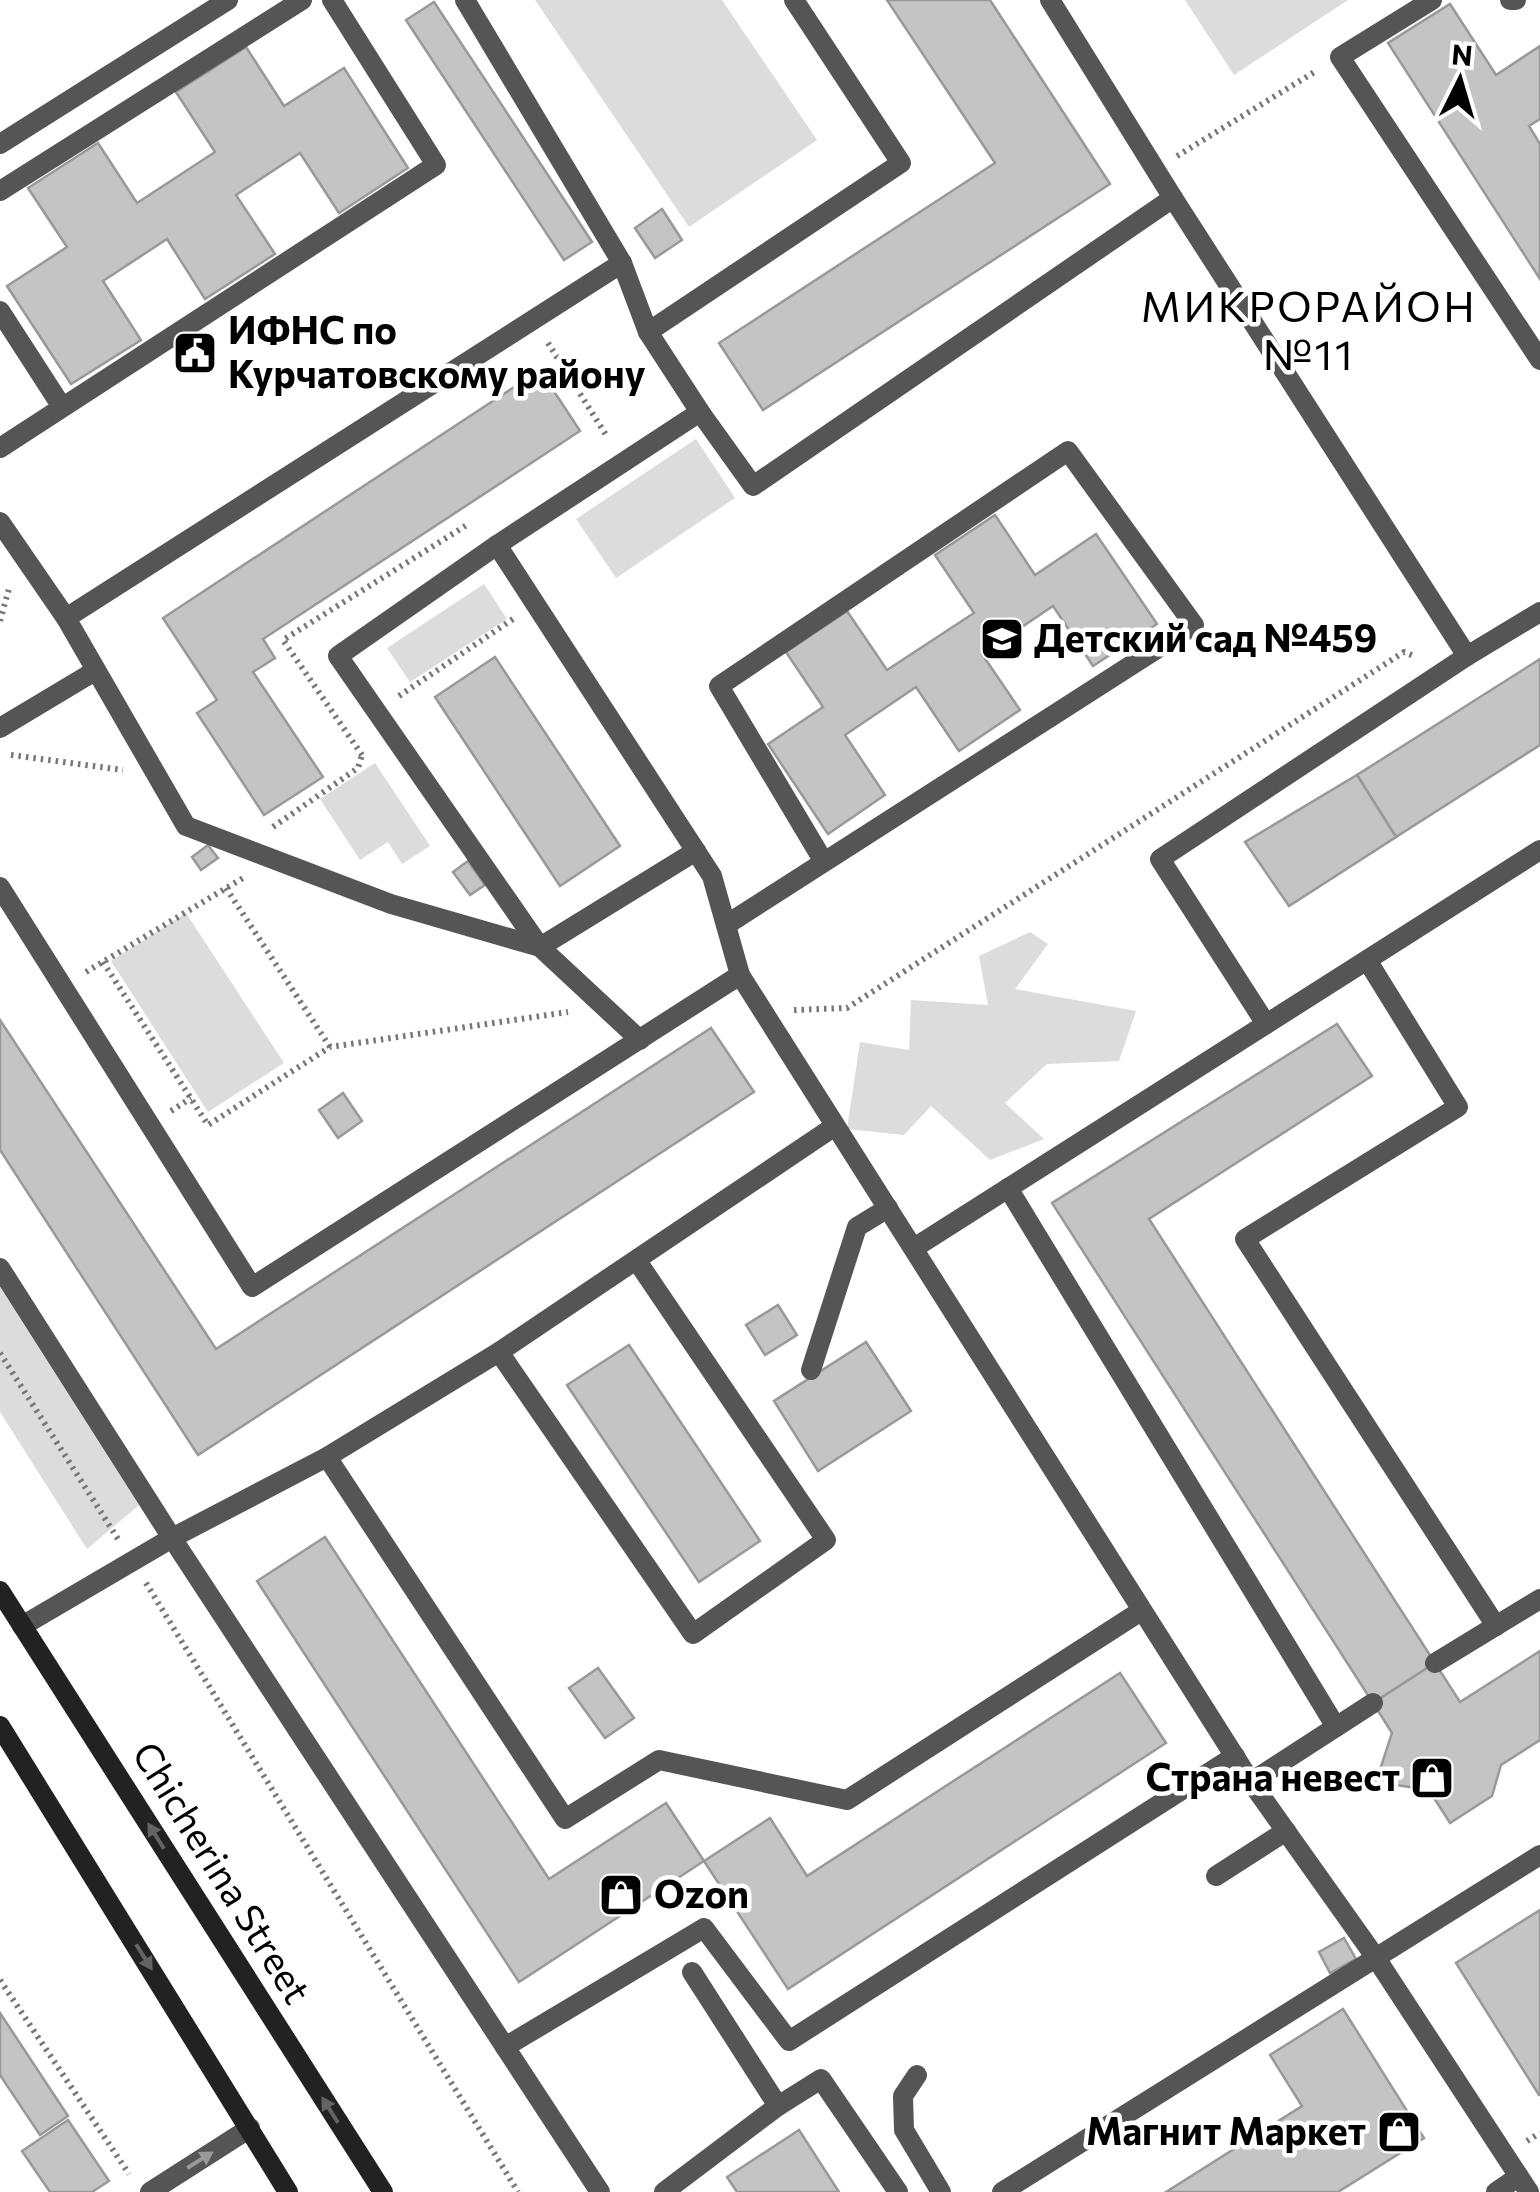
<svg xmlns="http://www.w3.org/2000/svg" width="1540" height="2192" viewBox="0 0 1540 2192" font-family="Commissioner,sans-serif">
	<rect width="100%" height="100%" fill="#fff"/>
	<g fill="#dcdcdc">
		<path d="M 535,0 L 722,0 L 817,140 L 689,227 Z"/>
		<path d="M 1185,0 L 1348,0 L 1234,75 Z"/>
		<path d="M 696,439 L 735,498 L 616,578 L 576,519 Z"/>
		<path d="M 484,584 L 507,619 L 410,682 L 387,648 Z"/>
		<path d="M 375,763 L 430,846 L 402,864 L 388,842 L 360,860 L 320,799 Z"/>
		<path d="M 186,913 L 284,1063 L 208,1112 L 111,961 Z"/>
		<path d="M 1030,932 L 1048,944 L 1015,989 L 1136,1011 L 1119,1061 L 1047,1064 L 1005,1103 L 1044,1139 L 990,1160 L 931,1106 L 904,1135 L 847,1129 L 860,1042 L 909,1050 L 911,1000 L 988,1005 L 979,956 Z"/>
		<path d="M 0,1287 L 139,1505 L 87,1549 L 0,1412 Z"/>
	</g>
	<g fill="#c4c4c4" stroke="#999" stroke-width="2.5">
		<path d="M 887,0 L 990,0 L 1110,184 L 763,410 L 719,343 L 995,163 Z"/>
		<path d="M 434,2 L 592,242 L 564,260 L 406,20 Z"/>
		<path d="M 1450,4 L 1496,75 L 1540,46 L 1540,119 L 1529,126 L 1540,144 L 1540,279 L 1388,43 Z"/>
		<path d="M 246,47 L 284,106 L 344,68 L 408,168 L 339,213 L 300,153 L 236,195 L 275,254 L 205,299 L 167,239 L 103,281 L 141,340 L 71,384 L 7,286 L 67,247 L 28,188 L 98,143 L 137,203 L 215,152 L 176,92 Z"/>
		<path d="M 662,209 L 682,240 L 655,258 L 635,228 Z"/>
		<path d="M 540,370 L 580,431 L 263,639 L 275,658 L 253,672 L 323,777 L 264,815 L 197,713 L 217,700 L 163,618 Z"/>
		<path d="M 995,515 L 1035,575 L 1096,534 L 1157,624 L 1093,666 L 1053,606 L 982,654 L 1020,710 L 959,751 L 916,687 L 845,735 L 885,795 L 828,834 L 768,744 L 823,707 L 786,652 L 847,611 L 887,670 L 974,613 L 935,555 Z"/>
		<path d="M 495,657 L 620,846 L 560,886 L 435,697 Z"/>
		<path d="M 1540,659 L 1540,745 L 1396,837 L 1357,775 Z"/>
		<path d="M 1357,775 L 1396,837 L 1289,906 L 1245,842 Z"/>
		<path d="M 208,845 L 218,858 L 201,870 L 192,857 Z"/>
		<path d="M 468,861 L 485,885 L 470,895 L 453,872 Z"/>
		<path d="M 0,1020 L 216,1349 L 711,1028 L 754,1092 L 198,1455 L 0,1150 Z"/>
		<path d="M 1337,1024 L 1372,1076 L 1149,1219 L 1435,1663 L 1373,1703 L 1052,1203 Z"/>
		<path d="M 343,1093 L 362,1121 L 338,1138 L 319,1110 Z"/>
		<path d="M 778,1305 L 797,1335 L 765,1355 L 746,1325 Z"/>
		<path d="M 866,1342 L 911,1411 L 818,1471 L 774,1401 Z"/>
		<path d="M 629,1345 L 760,1541 L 699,1582 L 567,1385 Z"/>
		<path d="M 325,1537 L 549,1879 L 666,1803 L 704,1861 L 519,1982 L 257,1581 Z"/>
		<path d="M 1540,1651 L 1540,1740 L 1501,1765 L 1492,1796 L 1450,1823 L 1429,1790 L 1376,1782 L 1392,1733 L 1373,1703 L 1435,1663 L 1460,1702 Z"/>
		<path d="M 598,1668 L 634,1718 L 605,1738 L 569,1688 Z"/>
		<path d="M 1120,1673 L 1166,1743 L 788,1989 L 704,1861 L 770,1818 L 807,1876 Z"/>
		<path d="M 1540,1910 L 1540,2095 L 1539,2095 L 1456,1963 Z"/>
		<path d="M 1344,1938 L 1356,1959 L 1330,1973 L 1319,1952 Z"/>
		<path d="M 1343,2009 L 1424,2138 L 1338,2192 L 1166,2192 L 1302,2106 L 1270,2055 Z"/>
		<path d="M 0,2013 L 68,2116 L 40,2135 L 0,2075 Z"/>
		<path d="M 68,2120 L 109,2181 L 92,2192 L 50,2192 L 22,2151 Z"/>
		<path d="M 799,2130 L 839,2192 L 737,2192 L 727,2177 Z"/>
	</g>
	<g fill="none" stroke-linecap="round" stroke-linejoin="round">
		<g stroke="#777" stroke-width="6" stroke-dasharray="2.5 5" stroke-linecap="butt">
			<path d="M 1177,156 L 1316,71"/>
			<path d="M 548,343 L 608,438"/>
			<path d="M 0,621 L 10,585"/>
			<path d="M 399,696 L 513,619"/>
			<path d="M 11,755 L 123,770"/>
			<path d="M 362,755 L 283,640 L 470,523"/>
			<path d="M 273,827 L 358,768 L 362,755"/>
			<path d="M 226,888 L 330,1047"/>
			<path d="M 103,962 L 208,1125 L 330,1047 L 568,1012"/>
			<path d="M 86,972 L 243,878"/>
			<path d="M 794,1010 L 847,1008 L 1404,652 L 1416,657"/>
			<path d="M 171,1111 L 191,1098"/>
			<path d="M 0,1353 L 118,1539"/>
			<path d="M 146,1583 L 518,2192"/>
			<path d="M 0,1980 L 129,2174"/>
			<path d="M 1527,2141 L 1540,2133"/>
		</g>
		<g stroke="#555" stroke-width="20">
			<path d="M 465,0 L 622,263 L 648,332 L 700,412 L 753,486 L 1173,198"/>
			<path d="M 1050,0 L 1173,198 L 1467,656"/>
			<path d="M 1432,0 L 1340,57 L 1540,360"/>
			<path d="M 1510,0 L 1516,0"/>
			<path d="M 0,144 L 228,0"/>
			<path d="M 0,191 L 302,0"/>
			<path d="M 0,311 L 62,407"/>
			<path d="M 648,332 L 901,163 L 794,0"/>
			<path d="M 700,412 L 497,545 L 712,876 L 740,975 L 1251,1782 L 1376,1958 L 1529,2192"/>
			<path d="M 0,448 L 436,165 L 332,0"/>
			<path d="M 0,522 L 66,618 L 186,826 L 391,904 L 540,947 L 696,851"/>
			<path d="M 497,545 L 338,656 L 540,947 L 640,1040"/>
			<path d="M 66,618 L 622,263"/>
			<path d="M 0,728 L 95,671"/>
			<path d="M 0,887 L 252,1287 L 740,975"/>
			<path d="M 726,925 L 1194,625 L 1068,451 L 719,686 L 824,862"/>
			<path d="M 1367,960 L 1458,1107 L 1245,1239 L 1496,1626"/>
			<path d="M 1266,1024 L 1160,859 L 1467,656 L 1540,612"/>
			<path d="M 1008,1188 L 1336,1727"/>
			<path d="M 914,1248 L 1540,850"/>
			<path d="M 0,1268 L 172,1538 L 600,2192"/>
			<path d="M 499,1352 L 693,1634 L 826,1540 L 637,1261"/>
			<path d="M 811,1370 L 857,1227 L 888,1208"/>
			<path d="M 327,1457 L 565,1819 L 659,1760 L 847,1800 L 1141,1611"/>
			<path d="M 22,1626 L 172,1538 L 327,1457 L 499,1352 L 835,1126"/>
			<path d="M 1435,1663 L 1540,1599"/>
			<path d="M 1251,1782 L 1373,1703"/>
			<path d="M 1216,1876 L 1286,1831"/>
			<path d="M 692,1972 L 778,2106"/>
			<path d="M 505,2047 L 704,1928 L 789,2041 L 1235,1756"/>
			<path d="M 917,2075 L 903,2096 L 904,2130 L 941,2192"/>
			<path d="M 150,2192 L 250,2128"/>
			<path d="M 664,2192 L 778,2106 L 821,2079 L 898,2192"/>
			<path d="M 1002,2192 L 1540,1855"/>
			<path d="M 1496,2192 L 1518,2177"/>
		</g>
		<g stroke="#222" stroke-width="20">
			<path d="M 0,1591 L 383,2192"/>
			<path d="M 0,1726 L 288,2192"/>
		</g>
	</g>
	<defs><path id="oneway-solid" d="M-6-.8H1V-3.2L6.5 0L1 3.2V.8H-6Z" transform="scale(2.5)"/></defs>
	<g fill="#646464">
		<use href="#oneway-solid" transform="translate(156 1836) rotate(-122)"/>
		<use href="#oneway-solid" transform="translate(144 1957) rotate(58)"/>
		<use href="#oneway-solid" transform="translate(330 2110) rotate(-122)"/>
	</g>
	<use fill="#999" href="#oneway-solid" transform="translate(200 2160) rotate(-32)"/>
	<defs>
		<symbol id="civic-square" viewBox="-11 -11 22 22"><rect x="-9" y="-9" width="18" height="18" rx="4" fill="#000" stroke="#fff"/><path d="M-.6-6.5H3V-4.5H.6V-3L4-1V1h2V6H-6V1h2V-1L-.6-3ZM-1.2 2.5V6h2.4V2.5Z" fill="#fff"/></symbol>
		<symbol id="school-square" viewBox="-11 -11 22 22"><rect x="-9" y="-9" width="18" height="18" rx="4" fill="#000" stroke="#fff"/><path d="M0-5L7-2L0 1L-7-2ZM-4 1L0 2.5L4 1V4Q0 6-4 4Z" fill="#fff"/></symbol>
		<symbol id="shop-square" viewBox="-11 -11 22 22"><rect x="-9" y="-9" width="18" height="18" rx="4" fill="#000" stroke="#fff"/><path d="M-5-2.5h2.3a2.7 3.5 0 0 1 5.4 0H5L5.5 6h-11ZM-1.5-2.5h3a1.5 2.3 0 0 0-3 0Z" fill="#fff"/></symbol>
	</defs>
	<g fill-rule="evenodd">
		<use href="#civic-square" x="170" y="328" width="50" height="50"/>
		<use href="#school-square" x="977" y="614" width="50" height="50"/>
		<use href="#shop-square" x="1407" y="1753" width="50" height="50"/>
		<use href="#shop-square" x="596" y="1870" width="50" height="50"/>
		<use href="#shop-square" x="1374" y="2107" width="50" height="50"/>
	</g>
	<g text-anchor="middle" stroke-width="9" stroke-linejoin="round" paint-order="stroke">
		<g font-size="38" font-weight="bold" fill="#000" stroke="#fff" text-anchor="start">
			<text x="228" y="344">ИФНС по<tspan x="228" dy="44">Курчатовскому району</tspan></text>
			<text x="1034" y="652">Детский сад №459</text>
			<text x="1400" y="1791" text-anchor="end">Страна невест</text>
			<text x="654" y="1908">Ozon</text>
			<text x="1366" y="2145" text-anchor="end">Магнит Маркет</text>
		</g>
		<g font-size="38" fill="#000" stroke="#fff">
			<text transform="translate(221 1873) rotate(58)" y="13">Chicherina Street</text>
		</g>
		<g font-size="42" letter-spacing="2.5" fill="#000" stroke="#fff">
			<text x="1309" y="322">МИКРОРАЙОН<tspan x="1309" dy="48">№11</tspan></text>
		</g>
	</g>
	<g transform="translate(1460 80) rotate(5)" stroke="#ffffff" stroke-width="8" paint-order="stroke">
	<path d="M0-8L18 38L0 25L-18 38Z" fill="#000000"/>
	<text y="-15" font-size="28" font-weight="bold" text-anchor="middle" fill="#000000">N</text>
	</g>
</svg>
